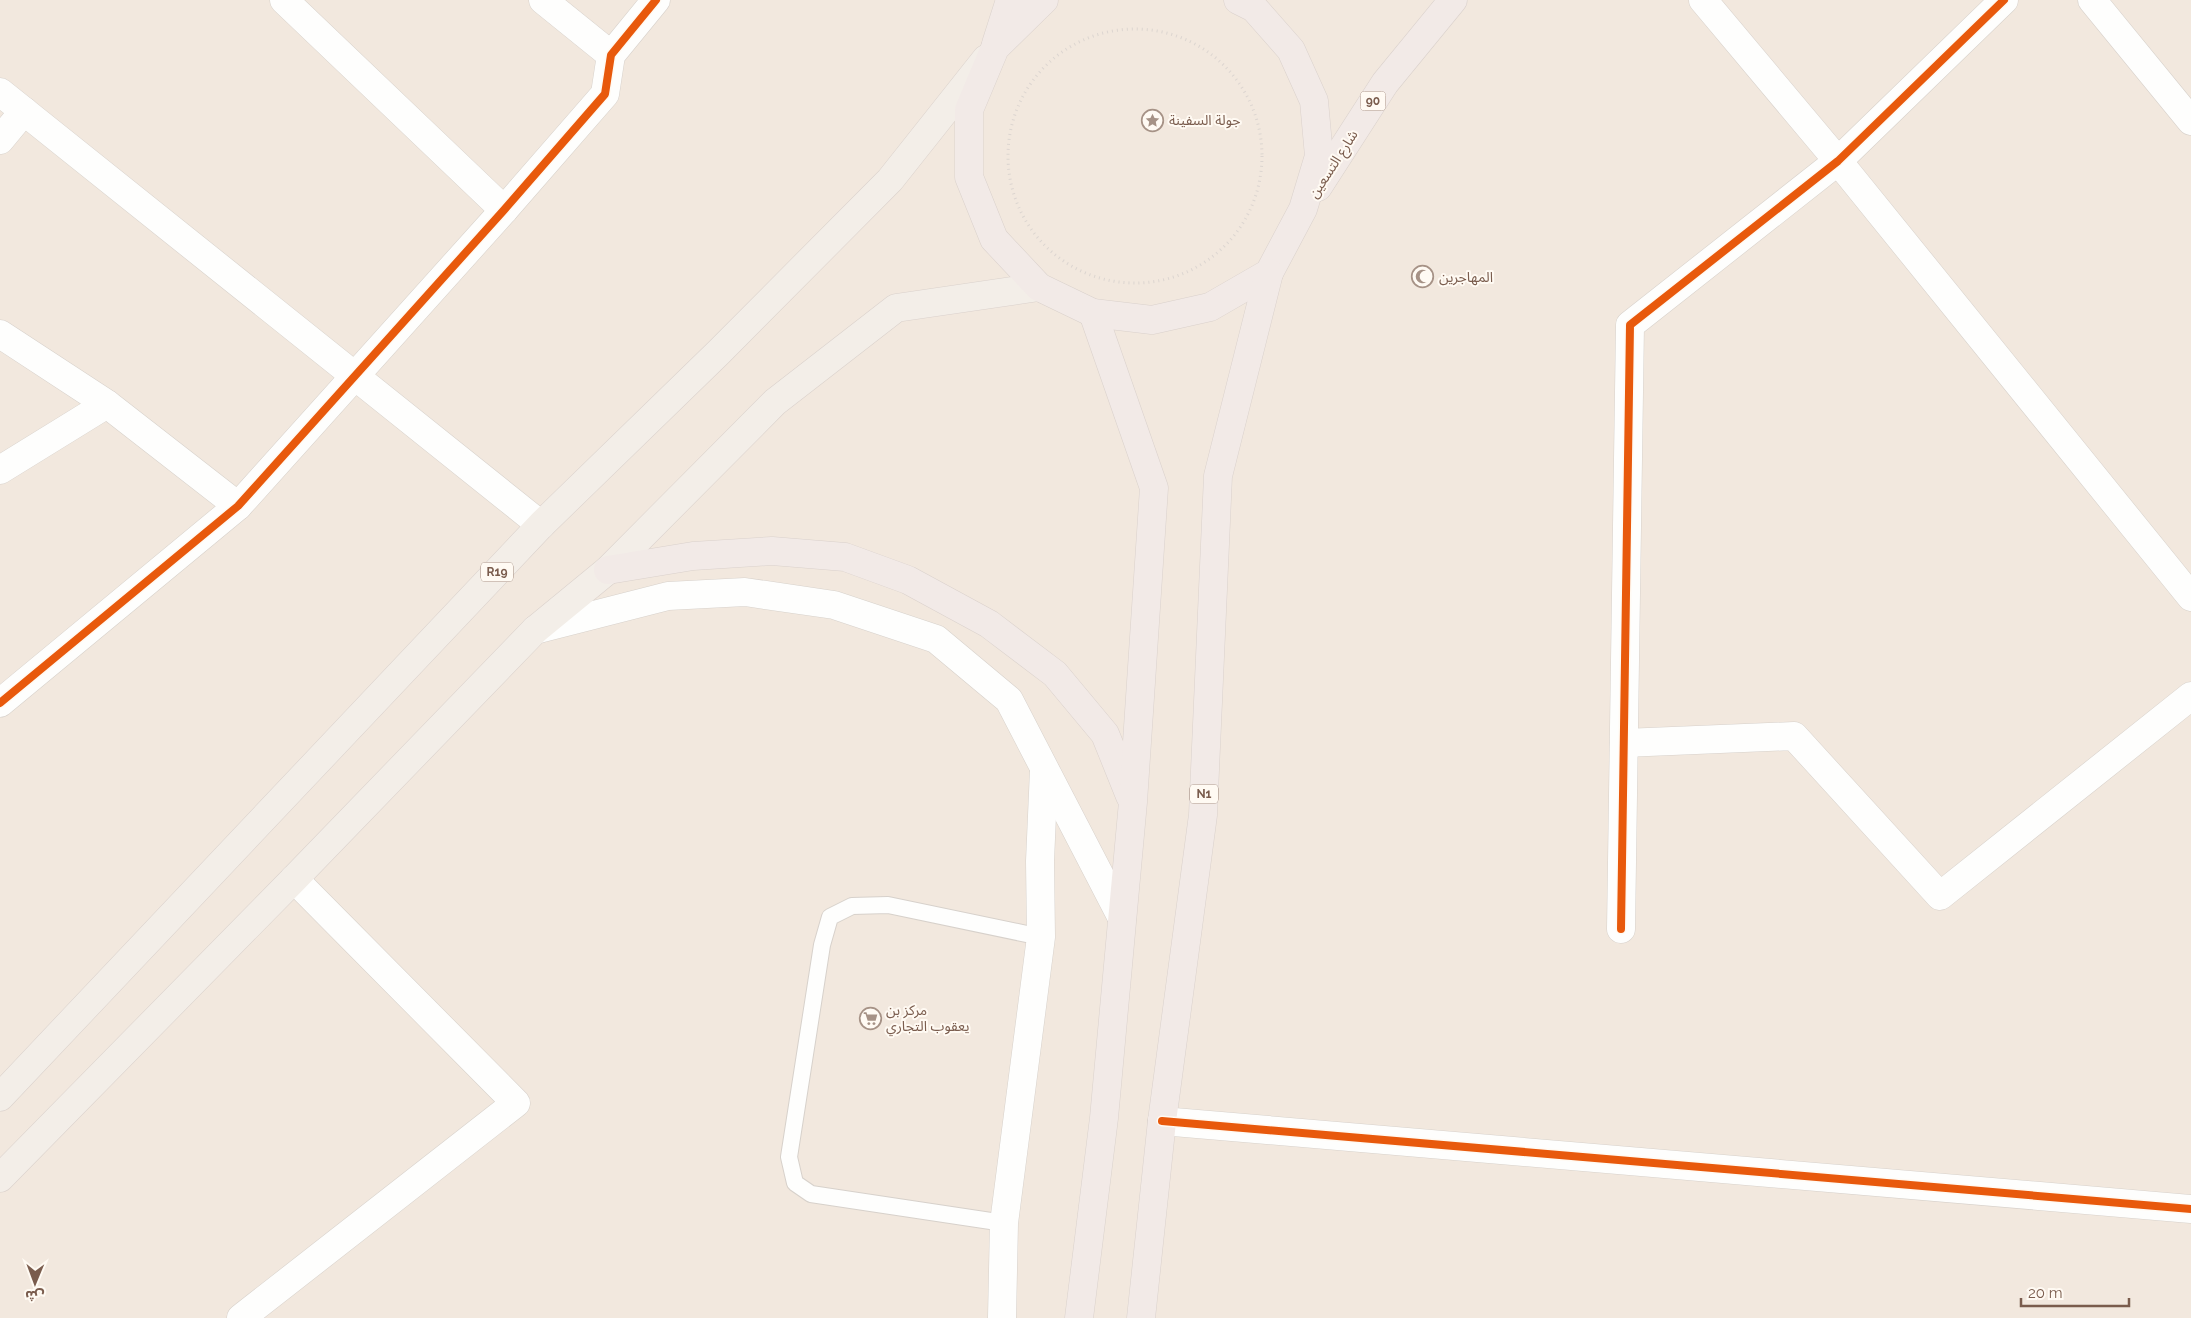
<svg xmlns="http://www.w3.org/2000/svg" width="2191" height="1318" viewBox="0 0 2191 1318" font-family="Raleway,'Noto Sans Arabic',sans-serif">
	<rect width="100%" height="100%" fill="#f9f5f0"/>
	<rect fill="#f2e8de" x="0" y="0" width="2191" height="1318"/>
	<g fill="none" stroke-linecap="round" stroke-linejoin="round">
		<defs>
			<path id="lane" d="M 1004,1223 L 811,1194 L 795,1183 L 789,1157 L 822,945 L 830,917 L 852,906 L 888,905 L 1041,937"/>
			<g id="street">
				<path d="M 284,0 L 504,210"/>
				<path d="M 543,0 L 611,55"/>
				<path d="M 1703,0 L 1838,161 L 2191,597"/>
				<path d="M 2092,0 L 2191,121"/>
				<path d="M 0,92 L 541,525"/>
				<path d="M 0,140 L 24,111"/>
				<path d="M 0,334 L 107,404 L 238,506"/>
				<path d="M 0,470 L 107,404"/>
				<path d="M 535,630 L 668,596 L 745,592 L 834,605 L 936,639 L 1009,700 L 1122,918"/>
				<path d="M 0,703 L 238,506 L 504,210 L 605,94 L 611,55 L 656,0"/>
				<path d="M 1624,743 L 1794,736 L 1940,896 L 2191,696"/>
				<path d="M 1621,929 L 1630,325 L 1838,161 L 2004,0"/>
				<path d="M 1162,1121 L 2191,1209"/>
				<path d="M 241,1318 L 516,1103 L 294,879"/>
				<path d="M 1002,1318 L 1004,1223 L 1041,937 L 1040,861 L 1044,770"/>
			</g>
			<g id="primary">
				<path d="M 0,1097 L 541,525 L 719,352 L 890,180 L 986,59"/>
				<path d="M 0,1178 L 294,879 L 535,630 L 608,570 L 775,402 L 896,308 L 1039,287"/>
			</g>
			<g id="highway">
				<path d="M 1044,0 L 995,48 L 969,110 L 969,177 L 994,239 L 1039,287 L 1093,313 L 1152,320 L 1210,307 L 1269,273 L 1303,209 L 1319,156 L 1314,101 L 1291,50 L 1254,8 L 1238,0"/>
				<path d="M 996,44 L 1010,0"/>
				<path d="M 1318,187 L 1385,83 L 1453,0"/>
				<path d="M 608,570 L 693,556 L 772,551 L 845,557 L 908,580 L 989,624 L 1055,674 L 1105,734 L 1130,796"/>
				<path d="M 1079,1318 L 1104,1118 L 1133,802 L 1154,488 L 1093,313"/>
				<path d="M 1141,1318 L 1162,1121 L 1203,815 L 1218,476 L 1269,273"/>
			</g>
		</defs>
		<use href="#lane" stroke="#d7d1cb" stroke-width="18"/>
		<use href="#street" stroke="#d7d1cb" stroke-width="29"/>
		<use href="#primary" stroke="#dad1cc" stroke-width="29"/>
		<use href="#highway" stroke="#dad1cc" stroke-width="29"/>
		<circle stroke="#dcd5d0" stroke-width="3" stroke-dasharray="1 4" stroke-linecap="butt" cx="1135" cy="156" r="127"/>
		<use href="#lane" stroke="#fefefd" stroke-width="16"/>
		<use href="#street" stroke="#fefefd" stroke-width="28"/>
		<use href="#primary" stroke="#f3eee8" stroke-width="28"/>
		<use href="#highway" stroke="#f2eae7" stroke-width="28"/>
		<defs>
			<g id="cycleway">
				<path d="M 0,703 L 238,506 L 504,210 L 605,94 L 611,55 L 656,0"/>
				<path d="M 1621,929 L 1630,325 L 1838,161 L 2004,0"/>
				<path d="M 1162,1121 L 2191,1209"/>
			</g>
		</defs>
		<use href="#cycleway" stroke="#fffaf3" stroke-width="11"/>
		<use href="#cycleway" stroke="#e8590c" stroke-width="8"/>
	</g>
	<defs>
		<symbol id="sight-ring" viewBox="-11 -11 22 22"><circle r="9.5" fill="#fffaf3" stroke="#a69286" stroke-width="1.5"/><path d="M0-6L1.8-2.2L6-1.7L2.9 1.2L3.7 5.4L0 3.3L-3.7 5.4L-2.9 1.2L-6-1.7L-1.8-2.2Z" fill="#a69286"/></symbol>
		<symbol id="mosque-ring" viewBox="-11 -11 22 22"><circle r="9.5" fill="#fffaf3" stroke="#a69286" stroke-width="1.5"/><path d="M3.5-4.9A6 6 0 1 0 3.5 4.9A5 5 0 1 1 3.5-4.9Z" fill="#a69286"/></symbol>
		<symbol id="supermarket-ring" viewBox="-11 -11 22 22"><circle r="9.5" fill="#fffaf3" stroke="#a69286" stroke-width="1.5"/><path d="M-6-5.5h2.5l.6 2H6L4.5 2H-2.5L-4.4-4H-6ZM-1.5 3.2a1.3 1.3 0 1 0 .1 0ZM3 3.2a1.3 1.3 0 1 0 .1 0Z" fill="#a69286"/></symbol>
	</defs>
	<g fill-rule="evenodd">
		<use href="#sight-ring" x="1140" y="108" width="25" height="25"/>
		<use href="#mosque-ring" x="1410" y="264" width="25" height="25"/>
		<use href="#supermarket-ring" x="858" y="1006" width="25" height="25"/>
	</g>
	<g text-anchor="middle" stroke-width="4" stroke-linejoin="round" paint-order="stroke">
		<g fill="#fffaf3" stroke="#a28b7f" stroke-width="1">
			<rect x="1360.5" y="91.5" width="25" height="19" rx="4"/>
			<rect x="481" y="562.5" width="32" height="19" rx="4"/>
			<rect x="1190" y="784.5" width="28" height="19" rx="4"/>
		</g>
		<g font-size="12" font-weight="bold" fill="#7a5c4d">
			<text x="1373" y="105">90</text>
			<text x="497" y="576">R19</text>
			<text x="1204" y="798">N1</text>
		</g>
		<g font-size="14" fill="#7a5c4d" stroke="#fffaf3" text-anchor="start">
			<text x="1169" y="125">جولة السفينة</text>
			<text x="1439" y="282">المهاجرين</text>
			<text x="886" y="1015">مركز بن<tspan x="886" dy="16">يعقوب التجاري</tspan></text>
		</g>
		<g font-size="14" fill="#7a5c4d" stroke="#fffaf3">
			<text transform="translate(1333 164) rotate(-57)" y="5">شارع التسعين</text>
		</g>
	</g>
	<g transform="translate(35 1283) rotate(181)" stroke="#fffaf3" stroke-width="4" paint-order="stroke">
	<path d="M0-4L9 19L0 12L-9 19Z" fill="#7a5c4d"/>
	<text y="-8" font-size="14" font-weight="bold" text-anchor="middle" fill="#7a5c4d">ش</text>
	</g>
	<path d="M2021 1298v8h108v-8" fill="none" stroke="#7a5c4d" stroke-width="2.5"/>
	<text x="2028" y="1298" font-size="15" fill="#7a5c4d" stroke="#fffaf3" stroke-width="4" paint-order="stroke">20 m</text>
</svg>
